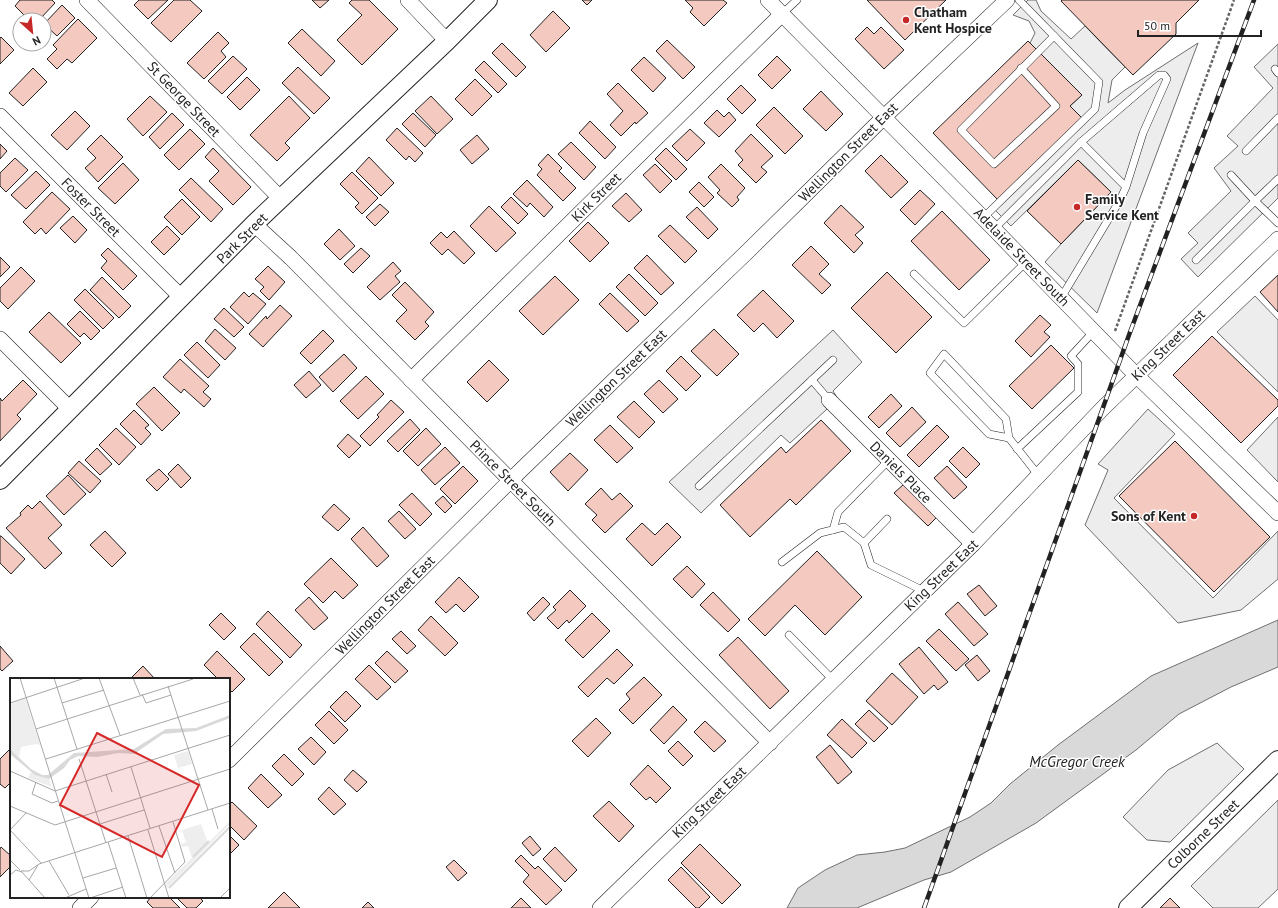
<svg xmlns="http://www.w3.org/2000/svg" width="1278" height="908" viewBox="0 0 1278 908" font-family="'PT Sans',sans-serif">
	<rect width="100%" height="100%" fill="#fff"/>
	<g fill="#ededed" stroke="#6f6f6f">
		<path d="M 1028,0 L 1036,0 L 1041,11 L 1071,39 L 1085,26 L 1125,67 L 1112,80 L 1108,103 L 1125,90 L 1198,43 L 1097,313 L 1045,262 L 1061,244 L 1111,192 L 1078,160 L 1011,226 L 991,206 L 1082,118 L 1070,106 L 1082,95 L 1030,43 L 1035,33 L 1029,21 L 1013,15 Z"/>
		<path d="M 1278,44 L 1278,198 L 1198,277 L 1181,259 L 1198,243 L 1188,233 L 1231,191 L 1214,168 L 1238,146 L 1227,136 L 1273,88 L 1254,67 Z"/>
		<path d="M 1255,296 L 1278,320 L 1278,392 L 1217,332 Z"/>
		<path d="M 833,330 L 862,362 L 833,391 L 838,399 L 790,443 L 781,435 L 701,513 L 669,482 Z"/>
		<path d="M 1148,409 L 1175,434 L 1114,498 L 1213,598 L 1278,531 L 1278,579 L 1241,610 L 1178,623 L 1085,525 L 1108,470 L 1098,464 Z"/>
		<path d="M 1278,417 L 1278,482 L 1247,450 Z"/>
		<path d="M 1217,743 L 1244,769 L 1170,842 L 1147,840 L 1123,817 L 1168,770 Z"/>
		<path d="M 1278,800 L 1278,889 L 1258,908 L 1213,908 L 1191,886 Z"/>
	</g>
	<path fill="#d9d9d9" stroke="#6f6f6f" d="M 1278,620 L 1278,667 L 1231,687 L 1179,714 L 1136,750 L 1036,823 L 951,872 L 924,880 L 857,908 L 787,908 L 798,888 L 825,870 L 857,855 L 885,852 L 905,848 L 970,817 L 991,803 L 1010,784 L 1058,745 L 1151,676 Z"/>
	<g fill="#f3c9c0" stroke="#222">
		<path d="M 20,0 L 52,0 L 55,3 L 39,20 L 29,20 L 15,6 Z"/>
		<path d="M 139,0 L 168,0 L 148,19 L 134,5 Z"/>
		<path d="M 174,0 L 190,0 L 202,11 L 171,42 L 151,23 Z"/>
		<path d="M 312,0 L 329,0 L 320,8 Z"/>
		<path d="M 352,0 L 369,0 L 398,29 L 362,65 L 337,40 L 362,15 L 349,3 Z"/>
		<path d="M 582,0 L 592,0 L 587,5 Z"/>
		<path d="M 685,0 L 723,0 L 727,3 L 704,26 L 690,12 L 693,8 Z"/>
		<path d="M 867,0 L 946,0 L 905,40 Z"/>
		<path d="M 1062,0 L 1199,0 L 1176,23 L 1176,34 L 1133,75 L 1061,1 Z"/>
		<path d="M 62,5 L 75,18 L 57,36 L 44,24 Z"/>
		<path d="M 553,11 L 570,28 L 546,52 L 530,35 Z"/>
		<path d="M 78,19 L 97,38 L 72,63 L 67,59 L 57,69 L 47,59 L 57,49 L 53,45 Z"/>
		<path d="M 867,27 L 874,34 L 881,27 L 904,50 L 884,69 L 855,39 Z"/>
		<path d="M 302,29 L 335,61 L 321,76 L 288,43 Z"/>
		<path d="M 218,32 L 229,43 L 221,51 L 226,57 L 204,79 L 187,63 Z"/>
		<path d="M 1,37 L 14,50 L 0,64 L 0,38 Z"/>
		<path d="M 667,40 L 695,67 L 683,79 L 656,51 Z"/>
		<path d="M 1028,41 L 1082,95 L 1070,106 L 1082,118 L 998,200 L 933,133 Z"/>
		<path d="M 502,43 L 526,67 L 516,77 L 492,53 Z"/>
		<path d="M 233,56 L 247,69 L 222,94 L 208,81 Z"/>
		<path d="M 777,56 L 791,70 L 772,89 L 758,75 Z"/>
		<path d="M 644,57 L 666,78 L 653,92 L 631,70 Z"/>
		<path d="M 484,61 L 507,84 L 498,93 L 475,70 Z"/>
		<path d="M 298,67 L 330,98 L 314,114 L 282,83 Z"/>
		<path d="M 33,68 L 47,82 L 23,106 L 9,93 Z"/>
		<path d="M 247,77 L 260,90 L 240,110 L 227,97 Z"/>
		<path d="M 475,79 L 492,96 L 472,116 L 455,99 Z"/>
		<path d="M 618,83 L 648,113 L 636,124 L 635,122 L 621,136 L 610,125 L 623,111 L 607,94 Z"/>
		<path d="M 741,85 L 756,100 L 742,114 L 727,99 Z"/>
		<path d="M 821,91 L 843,114 L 826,131 L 803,109 Z"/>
		<path d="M 150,96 L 167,112 L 143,136 L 127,119 Z"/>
		<path d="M 289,96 L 310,118 L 285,143 L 290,148 L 277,161 L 250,135 Z"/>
		<path d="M 431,96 L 453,119 L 437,134 L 415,111 Z"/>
		<path d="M 774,107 L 803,136 L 785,154 L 756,125 Z"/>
		<path d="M 717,110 L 724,117 L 729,112 L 736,120 L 719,137 L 704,123 Z"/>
		<path d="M 75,111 L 90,126 L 67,150 L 51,135 Z"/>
		<path d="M 172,113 L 184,125 L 160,149 L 149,137 Z"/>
		<path d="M 413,113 L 436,135 L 425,147 L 402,124 Z"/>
		<path d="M 590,121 L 616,147 L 605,159 L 579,133 Z"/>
		<path d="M 397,128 L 423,153 L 415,162 L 409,156 L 406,160 L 386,140 Z"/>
		<path d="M 190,129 L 205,144 L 179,170 L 164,155 Z"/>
		<path d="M 690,129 L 705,143 L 687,161 L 672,146 Z"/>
		<path d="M 751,134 L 773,156 L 761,167 L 767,172 L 756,183 L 738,165 L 743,160 L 735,151 Z"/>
		<path d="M 101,135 L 123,157 L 98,182 L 85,168 L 96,158 L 87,149 Z"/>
		<path d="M 477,135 L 489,149 L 472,164 L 460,150 Z"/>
		<path d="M 571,142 L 596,167 L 584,180 L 558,154 Z"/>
		<path d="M 0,144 L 7,151 L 0,159 Z"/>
		<path d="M 213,148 L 251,187 L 233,205 L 209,181 L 219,171 L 205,157 Z"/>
		<path d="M 666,148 L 687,169 L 676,180 L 655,159 Z"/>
		<path d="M 548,154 L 562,168 L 559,171 L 576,188 L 563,201 L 537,175 L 542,169 L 538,165 Z"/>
		<path d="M 881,155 L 908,182 L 891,198 L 865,171 Z"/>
		<path d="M 369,157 L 394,183 L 381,196 L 356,171 Z"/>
		<path d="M 15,158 L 28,170 L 6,192 L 0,186 L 0,173 Z"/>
		<path d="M 1078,160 L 1111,192 L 1061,244 L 1027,211 Z"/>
		<path d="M 123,163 L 139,180 L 115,204 L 98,188 Z"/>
		<path d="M 655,164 L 672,181 L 660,193 L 643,175 Z"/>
		<path d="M 721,164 L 745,188 L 737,197 L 739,200 L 732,207 L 717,193 L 720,190 L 708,177 Z"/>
		<path d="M 36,171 L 50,185 L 26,209 L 11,195 Z"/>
		<path d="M 352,172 L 378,198 L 362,214 L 355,207 L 359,203 L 340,184 Z"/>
		<path d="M 191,178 L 223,209 L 211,222 L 179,190 Z"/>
		<path d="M 527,180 L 553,207 L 544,217 L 530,203 L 527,207 L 513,194 Z"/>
		<path d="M 699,182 L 714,197 L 704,207 L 689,192 Z"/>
		<path d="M 920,190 L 935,204 L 915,225 L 900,210 Z"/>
		<path d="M 52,192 L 70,209 L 46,234 L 41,228 L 35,234 L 23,222 Z"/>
		<path d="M 626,193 L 642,210 L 629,222 L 612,206 Z"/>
		<path d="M 511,197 L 528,214 L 518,224 L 501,207 Z"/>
		<path d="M 182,199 L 200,217 L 182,235 L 164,217 Z"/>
		<path d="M 380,204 L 389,212 L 375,226 L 366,217 Z"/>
		<path d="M 841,205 L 864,227 L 855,235 L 863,243 L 854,253 L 824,223 Z"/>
		<path d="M 489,206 L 516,233 L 496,252 L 470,226 Z"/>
		<path d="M 697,207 L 718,229 L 708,239 L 686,217 Z"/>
		<path d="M 942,211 L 990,260 L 959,290 L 911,241 Z"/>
		<path d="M 73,216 L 87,230 L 75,243 L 60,228 Z"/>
		<path d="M 588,222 L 609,243 L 590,262 L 569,241 Z"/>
		<path d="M 670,225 L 697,251 L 685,263 L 658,236 Z"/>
		<path d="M 167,226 L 180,239 L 164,255 L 151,242 Z"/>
		<path d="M 339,229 L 355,246 L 340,260 L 324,244 Z"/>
		<path d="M 454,231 L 475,253 L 464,264 L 448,249 L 442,255 L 430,243 L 441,232 L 447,238 Z"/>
		<path d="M 811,246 L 829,264 L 819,274 L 831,285 L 822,294 L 792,265 Z"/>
		<path d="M 108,248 L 137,276 L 123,290 L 101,268 L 107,261 L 101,255 Z"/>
		<path d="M 361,248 L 370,256 L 353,273 L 344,264 Z"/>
		<path d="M 647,255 L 674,283 L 661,295 L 634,268 Z"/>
		<path d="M 0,257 L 10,267 L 0,277 Z"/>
		<path d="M 393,262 L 401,271 L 395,276 L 400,282 L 380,300 L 367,287 Z"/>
		<path d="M 268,266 L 285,282 L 269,300 L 260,291 L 264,287 L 255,279 Z"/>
		<path d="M 21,267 L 35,281 L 8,309 L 0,301 L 0,288 Z"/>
		<path d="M 887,272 L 932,317 L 896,353 L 851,308 Z"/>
		<path d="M 629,274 L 658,303 L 645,316 L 616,287 Z"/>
		<path d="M 1278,275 L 1278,312 L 1260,292 Z"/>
		<path d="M 555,276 L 579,300 L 543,335 L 519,311 Z"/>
		<path d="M 102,277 L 131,306 L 119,318 L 90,290 Z"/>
		<path d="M 405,282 L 434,312 L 425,322 L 429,326 L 415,340 L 396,321 L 407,310 L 392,295 Z"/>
		<path d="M 85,289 L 114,318 L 103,329 L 74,300 Z"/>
		<path d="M 763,290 L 794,321 L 777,338 L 763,323 L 754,332 L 737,315 Z"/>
		<path d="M 244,292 L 249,297 L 253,293 L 266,304 L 248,324 L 230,307 Z"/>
		<path d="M 610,293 L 639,321 L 627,332 L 599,304 Z"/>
		<path d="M 280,305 L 292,316 L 263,347 L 249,334 L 266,316 L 267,319 Z"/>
		<path d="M 224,308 L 244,327 L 234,337 L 214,319 Z"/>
		<path d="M 80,311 L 100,331 L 91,340 L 84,333 L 80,337 L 67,324 Z"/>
		<path d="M 49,312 L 81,343 L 61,363 L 29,332 Z"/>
		<path d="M 1040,315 L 1051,325 L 1044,332 L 1050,337 L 1031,357 L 1015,341 Z"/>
		<path d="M 215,329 L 236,348 L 225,360 L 205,341 Z"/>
		<path d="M 714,329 L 739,354 L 717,376 L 691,351 Z"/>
		<path d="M 323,330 L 334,341 L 311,364 L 300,353 Z"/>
		<path d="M 1212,336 L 1278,400 L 1278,406 L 1241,443 L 1173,375 Z"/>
		<path d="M 197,342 L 220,365 L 208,378 L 184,355 Z"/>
		<path d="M 1051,345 L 1074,368 L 1032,409 L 1009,386 Z"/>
		<path d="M 344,354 L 357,368 L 333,392 L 319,377 Z"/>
		<path d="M 681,356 L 701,376 L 686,391 L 666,371 Z"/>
		<path d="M 180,359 L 209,386 L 203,392 L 211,399 L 204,407 L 184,389 L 181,393 L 163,377 Z"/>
		<path d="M 489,360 L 509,380 L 487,402 L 467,382 Z"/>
		<path d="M 309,371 L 321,385 L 306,398 L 294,385 Z"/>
		<path d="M 366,376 L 384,394 L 358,419 L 340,401 Z"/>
		<path d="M 23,380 L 37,394 L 17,415 L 21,419 L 0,441 L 0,398 L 2,401 Z"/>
		<path d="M 659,380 L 678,399 L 663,413 L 644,394 Z"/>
		<path d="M 154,387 L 180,413 L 162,431 L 136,404 Z"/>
		<path d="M 891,394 L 902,406 L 879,428 L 868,417 Z"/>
		<path d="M 391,400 L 404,412 L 370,446 L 360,436 L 379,417 L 377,415 Z"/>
		<path d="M 634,401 L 655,422 L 639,438 L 617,417 Z"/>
		<path d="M 912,407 L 926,422 L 900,447 L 886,433 Z"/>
		<path d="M 134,410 L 149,425 L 145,428 L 151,434 L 141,445 L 120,424 Z"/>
		<path d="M 410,419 L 420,430 L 398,452 L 387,441 Z"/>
		<path d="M 821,420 L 851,451 L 796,505 L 790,499 L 750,537 L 720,505 L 781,447 L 786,453 Z"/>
		<path d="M 610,425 L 633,448 L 617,463 L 594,440 Z"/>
		<path d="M 937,425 L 949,437 L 919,467 L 907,455 Z"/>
		<path d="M 116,428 L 136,447 L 119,465 L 99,445 Z"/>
		<path d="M 426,428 L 441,444 L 418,466 L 403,451 Z"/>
		<path d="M 348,434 L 361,446 L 349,458 L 337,446 Z"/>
		<path d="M 1175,441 L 1270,537 L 1214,592 L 1119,496 Z"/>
		<path d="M 445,447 L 460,463 L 435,485 L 421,470 Z"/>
		<path d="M 963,447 L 980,464 L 966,478 L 949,461 Z"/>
		<path d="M 97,448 L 112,464 L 100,475 L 85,460 Z"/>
		<path d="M 570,453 L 588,470 L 568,491 L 550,472 Z"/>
		<path d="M 79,461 L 101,481 L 90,493 L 68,473 Z"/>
		<path d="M 178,464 L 191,478 L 181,488 L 168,474 Z"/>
		<path d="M 463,466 L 478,481 L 455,504 L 440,489 Z"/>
		<path d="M 947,466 L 967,487 L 954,499 L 934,478 Z"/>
		<path d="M 159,469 L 169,479 L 157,491 L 146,480 Z"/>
		<path d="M 68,475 L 86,494 L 64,515 L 46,496 Z"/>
		<path d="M 904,484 L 937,517 L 928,526 L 894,493 Z"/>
		<path d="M 601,488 L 612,500 L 620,493 L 633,506 L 605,533 L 592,520 L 597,515 L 585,504 Z"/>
		<path d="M 412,493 L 432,514 L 420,526 L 399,505 Z"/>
		<path d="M 443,496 L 452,506 L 445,513 L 435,503 Z"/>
		<path d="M 40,501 L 62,525 L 48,538 L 62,553 L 45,569 L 6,528 L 21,515 L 20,513 L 28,505 L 32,509 Z"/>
		<path d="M 334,504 L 350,519 L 338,531 L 322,517 Z"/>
		<path d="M 399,511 L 416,529 L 405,539 L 388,521 Z"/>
		<path d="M 642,523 L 655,535 L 667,523 L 681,537 L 652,566 L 626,539 Z"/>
		<path d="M 363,527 L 389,556 L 377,567 L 351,539 Z"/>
		<path d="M 105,531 L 126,553 L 112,567 L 90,545 Z"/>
		<path d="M 0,536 L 1,536 L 25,559 L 11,574 L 0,563 Z"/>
		<path d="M 817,551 L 862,597 L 825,635 L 795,605 L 765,636 L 748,619 Z"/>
		<path d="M 331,558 L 358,585 L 343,599 L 335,591 L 323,603 L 304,584 Z"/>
		<path d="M 687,566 L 705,584 L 692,598 L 673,579 Z"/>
		<path d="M 459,577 L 479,597 L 464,612 L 456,604 L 446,613 L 435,602 Z"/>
		<path d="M 979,585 L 997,606 L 985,616 L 967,594 Z"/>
		<path d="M 570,590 L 586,606 L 569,623 L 567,620 L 558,629 L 547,618 L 556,610 L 553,607 Z"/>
		<path d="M 713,592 L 740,620 L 728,632 L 700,605 Z"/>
		<path d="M 309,597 L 328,618 L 314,630 L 295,610 Z"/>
		<path d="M 543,597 L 550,604 L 534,621 L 527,613 Z"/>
		<path d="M 958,602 L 988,634 L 974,646 L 945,614 Z"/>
		<path d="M 268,611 L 302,645 L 290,658 L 256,624 Z"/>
		<path d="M 221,613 L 236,628 L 224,640 L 209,625 Z"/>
		<path d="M 592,613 L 610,631 L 583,658 L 565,640 Z"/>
		<path d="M 431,616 L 458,643 L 445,656 L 418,630 Z"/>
		<path d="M 939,629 L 969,659 L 956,671 L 926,641 Z"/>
		<path d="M 401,631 L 416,646 L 407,654 L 392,639 Z"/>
		<path d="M 254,633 L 283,662 L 269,676 L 240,647 Z"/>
		<path d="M 738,637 L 789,691 L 770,709 L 719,655 Z"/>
		<path d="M 0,646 L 13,661 L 2,671 L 0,669 Z"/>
		<path d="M 919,647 L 948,682 L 938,690 L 934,685 L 924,694 L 899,664 Z"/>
		<path d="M 617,649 L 633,665 L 614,684 L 607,678 L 588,697 L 578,687 Z"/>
		<path d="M 217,651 L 245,679 L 232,692 L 229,689 L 229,679 L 218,679 L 204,665 Z"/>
		<path d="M 387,651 L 408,671 L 395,683 L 375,663 Z"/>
		<path d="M 977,655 L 990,671 L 978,681 L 965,665 Z"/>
		<path d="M 369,665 L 391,687 L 377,700 L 355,679 Z"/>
		<path d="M 143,666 L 155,679 L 133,679 L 132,677 Z"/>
		<path d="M 892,673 L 918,697 L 892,725 L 866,701 Z"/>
		<path d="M 644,677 L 662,695 L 633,724 L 619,710 L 630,699 L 626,694 Z"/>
		<path d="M 346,691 L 361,706 L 345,722 L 330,707 Z"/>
		<path d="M 673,706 L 687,720 L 664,744 L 650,730 Z"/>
		<path d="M 869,710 L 888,728 L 874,742 L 855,724 Z"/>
		<path d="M 329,711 L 348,730 L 334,744 L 315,725 Z"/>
		<path d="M 596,718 L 611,733 L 588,757 L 572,741 Z"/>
		<path d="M 842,719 L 867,743 L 852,758 L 827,735 Z"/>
		<path d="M 705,721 L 726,741 L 714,752 L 694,732 Z"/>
		<path d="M 311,737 L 326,752 L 314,765 L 298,749 Z"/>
		<path d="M 678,741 L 693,756 L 683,766 L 668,751 Z"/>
		<path d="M 830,745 L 852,772 L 838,784 L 816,757 Z"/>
		<path d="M 10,749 L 11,750 L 11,782 L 5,788 L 0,784 L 0,759 Z"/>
		<path d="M 284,754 L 304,774 L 292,786 L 272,766 Z"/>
		<path d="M 648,765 L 671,788 L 656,803 L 650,797 L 646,800 L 630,784 Z"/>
		<path d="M 353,770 L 367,782 L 357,792 L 344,780 Z"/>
		<path d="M 261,774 L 282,795 L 268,808 L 248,788 Z"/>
		<path d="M 329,787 L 346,804 L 334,815 L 318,799 Z"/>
		<path d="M 609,801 L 634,826 L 619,842 L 593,816 Z"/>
		<path d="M 232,802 L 257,826 L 244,840 L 229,825 L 229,805 Z"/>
		<path d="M 229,835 L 239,845 L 229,855 Z"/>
		<path d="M 530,836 L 541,849 L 533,856 L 522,843 Z"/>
		<path d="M 700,844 L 741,885 L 722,904 L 681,863 Z"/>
		<path d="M 1,847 L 11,856 L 11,866 L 0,877 L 0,849 Z"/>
		<path d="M 555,847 L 577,870 L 565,882 L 543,859 Z"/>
		<path d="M 521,855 L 535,869 L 538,866 L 562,890 L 546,905 L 523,882 L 529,875 L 515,861 Z"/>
		<path d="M 454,860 L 467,873 L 458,881 L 446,867 Z"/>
		<path d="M 681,867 L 710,897 L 699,908 L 696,908 L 668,880 Z"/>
		<path d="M 284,892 L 300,908 L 268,908 Z"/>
		<path d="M 151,897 L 169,897 L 180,908 L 153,908 L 147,902 Z"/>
		<path d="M 176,897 L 199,897 L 203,901 L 196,908 L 187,908 Z"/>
		<path d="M 521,898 L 531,908 L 511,908 Z"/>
		<path d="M 1170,898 L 1180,908 L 1160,908 Z"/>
		<path d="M 368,902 L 374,908 L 362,908 Z"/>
	</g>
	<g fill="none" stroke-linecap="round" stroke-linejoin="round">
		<defs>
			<g id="service">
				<path d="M 782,14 L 797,0"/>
				<path d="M 1021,68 L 1056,106 L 994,164 L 961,130 L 1054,36"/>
				<path d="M 1275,69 L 1278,73"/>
				<path d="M 1246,151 L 1278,118"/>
				<path d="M 1231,175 L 1255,201 L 1278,179"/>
				<path d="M 983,218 L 1095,109 L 1099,82 L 1019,0"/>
				<path d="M 994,229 L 1081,142"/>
				<path d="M 1196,260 L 1255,201 L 1278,223"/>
				<path d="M 914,274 L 964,323 L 1026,262"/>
				<path d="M 1061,298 L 1120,200 L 1126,187 L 1143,133 L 1167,79 L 1164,75 L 1159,75 L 1081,142 L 1126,187"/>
				<path d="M 812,380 L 829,400"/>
				<path d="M 1009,438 L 989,434 L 930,373 L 944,354 L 1006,419 L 1009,438 L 1039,476"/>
				<path d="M 1017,449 L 1078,392 L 1078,364 L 1071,356 L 1094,331"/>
				<path d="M 699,486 L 833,360"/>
				<path d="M 887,519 L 864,543 L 871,565 L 924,591"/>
				<path d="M 833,530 L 838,512 L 889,460"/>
				<path d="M 782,562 L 820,533 L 844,527 L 864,543"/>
				<path d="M 789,635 L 833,680"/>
			</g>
			<g id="minor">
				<path d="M 87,0 L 281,199"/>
				<path d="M 408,0 L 447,41"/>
				<path d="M 768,0 L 994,229 L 1136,375 L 1278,513"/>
				<path d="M 0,116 L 182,298"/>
				<path d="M 254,224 L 291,258 L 770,743"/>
				<path d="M 0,339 L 70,409"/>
				<path d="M 411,380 L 782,14"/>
				<path d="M 829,400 L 973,544"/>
				<path d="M 229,760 L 520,471 L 749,250 L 884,117 L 1007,0"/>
				<path d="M 80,908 L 91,897"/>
				<path d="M 600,908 L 973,544 L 1104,407 L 1278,239"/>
			</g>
			<g id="tertiary">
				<path d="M 0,480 L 254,224 L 447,41 L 488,0"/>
				<path d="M 1128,908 L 1278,760"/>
			</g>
		</defs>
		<use href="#service" stroke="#222" stroke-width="8"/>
		<use href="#minor" stroke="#222" stroke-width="16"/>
		<use href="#tertiary" stroke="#222" stroke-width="20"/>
		<path stroke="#646464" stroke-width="2.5" stroke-dasharray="3 2" stroke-linecap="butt" d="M 1115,331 L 1234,0"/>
		<use href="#service" stroke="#fff" stroke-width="7"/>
		<use href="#minor" stroke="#fff" stroke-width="15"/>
		<use href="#tertiary" stroke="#fff" stroke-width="18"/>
		<defs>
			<path id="rail" d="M 924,908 L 1129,335 L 1254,0"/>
		</defs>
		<use href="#rail" stroke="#222" stroke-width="4.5"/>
		<use href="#rail" stroke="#fff" stroke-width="3" stroke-dasharray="9" stroke-linecap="butt"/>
	</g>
	<g fill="#c62828" stroke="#fff" stroke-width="1.5">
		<circle cx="906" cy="20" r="4"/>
		<circle cx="1077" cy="207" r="4"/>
		<circle cx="1194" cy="516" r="4"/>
	</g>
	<g text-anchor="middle" stroke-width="3" stroke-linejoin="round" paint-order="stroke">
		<g font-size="14" font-weight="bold" fill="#222" stroke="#fff" text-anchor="start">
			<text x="914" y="17">Chatham<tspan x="914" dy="16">Kent Hospice</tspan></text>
			<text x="1085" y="204">Family<tspan x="1085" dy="16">Service Kent</tspan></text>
			<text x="1186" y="521" text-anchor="end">Sons of Kent</text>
		</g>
		<g font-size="14" fill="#222" stroke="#fff">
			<text transform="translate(184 99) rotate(46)" y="5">St George Street</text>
			<text transform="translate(848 152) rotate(-45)" y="5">Wellington Street East</text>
			<text transform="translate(596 197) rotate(-45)" y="5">Kirk Street</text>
			<text transform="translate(91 207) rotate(45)" y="5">Foster Street</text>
			<text transform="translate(242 238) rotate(-45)" y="5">Park Street</text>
			<text transform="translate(1022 257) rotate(46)" y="5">Adelaide Street South</text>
			<text transform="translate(1168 345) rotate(-44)" y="5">King Street East</text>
			<text transform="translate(616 378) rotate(-44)" y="5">Wellington Street East</text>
			<text transform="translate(901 472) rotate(45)" y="5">Daniels Place</text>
			<text transform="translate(513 483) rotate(45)" y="5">Prince Street South</text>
			<text transform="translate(941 575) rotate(-44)" y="5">King Street East</text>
			<text transform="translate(385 605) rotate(-45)" y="5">Wellington Street East</text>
			<text transform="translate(709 802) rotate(-44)" y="5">King Street East</text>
			<text transform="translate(1203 834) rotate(-44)" y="5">Colborne Street</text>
		</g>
		<g font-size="15" font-style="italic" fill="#222" stroke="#fff">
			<text x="1077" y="767">McGregor Creek</text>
		</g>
	</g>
	<g transform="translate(10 678)">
		<rect width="220" height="220" fill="#fff"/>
		<path d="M 15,20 L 30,67 L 26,66 L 11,69 L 9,79 L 0,71 L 0,26 ZM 178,73 L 182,86 L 168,90 L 164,77 ZM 21,94 L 39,101 L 42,109 L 18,100 ZM 220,143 L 220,146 L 157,210 L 156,205 L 182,180 L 178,168 L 172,169 L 171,166 L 176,164 L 172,152 L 191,146 L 198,165 Z" fill="#eee"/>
		<path d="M 220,37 L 220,40 L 186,53 L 153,56 L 124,76 L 108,75 L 87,79 L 68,78 L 60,82 L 54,90 L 39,101 L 25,97 L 0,76 L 0,71 L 21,91 L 32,97 L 38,97 L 64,75 L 124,71 L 156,51 L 186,50 Z" fill="#d9d9d9"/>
		<path fill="none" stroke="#d9d9d9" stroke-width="2" d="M 183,179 L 199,163M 159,210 L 220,149"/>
		<path fill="none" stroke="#a7a7a7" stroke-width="1" d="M 10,0 L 79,220M 44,0 L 67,71M 89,0 L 110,57M 123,0 L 130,17M 158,8 L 198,132M 132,16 L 136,25 L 161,17M 0,25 L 75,0M 52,25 L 94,12M 26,51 L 183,1M 36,81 L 220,23M 69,81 L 96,165M 121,89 L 140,150M 0,93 L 45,113 L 220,57M 96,96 L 102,114M 26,104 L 22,116 L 42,125 L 48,123M 0,128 L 45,147 L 220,91M 202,131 L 208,151M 90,146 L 134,132M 149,148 L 165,195M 0,152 L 31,185M 0,152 L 16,135M 138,152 L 159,220M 118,158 L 137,220M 98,164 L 116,220M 0,182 L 10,192M 39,183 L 59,217M 11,193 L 19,193 L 29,186 L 220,125M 11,193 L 35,220M 0,197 L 6,192 L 12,194M 73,200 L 106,190M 19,202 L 28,187M 55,220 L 76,211M 80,220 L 113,209M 140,220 L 175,184 L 163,144M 210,220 L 220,210"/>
		<path fill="#d62828" fill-opacity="0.15" stroke="#d62828" stroke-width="2" d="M 87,55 L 189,107 L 152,179 L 50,127 Z"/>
		<rect width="220" height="220" fill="none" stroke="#222" stroke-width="2"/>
	</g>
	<g transform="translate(32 32) rotate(153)"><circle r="19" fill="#ffffff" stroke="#a7a7a7"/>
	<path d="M0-3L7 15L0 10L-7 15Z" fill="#c62828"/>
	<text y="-6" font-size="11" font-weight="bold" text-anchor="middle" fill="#222222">N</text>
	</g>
	<path d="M1138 30v6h123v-6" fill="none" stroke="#222222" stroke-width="2"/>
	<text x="1144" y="30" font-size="12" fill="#222222" stroke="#ffffff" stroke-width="3" paint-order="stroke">50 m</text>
</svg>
